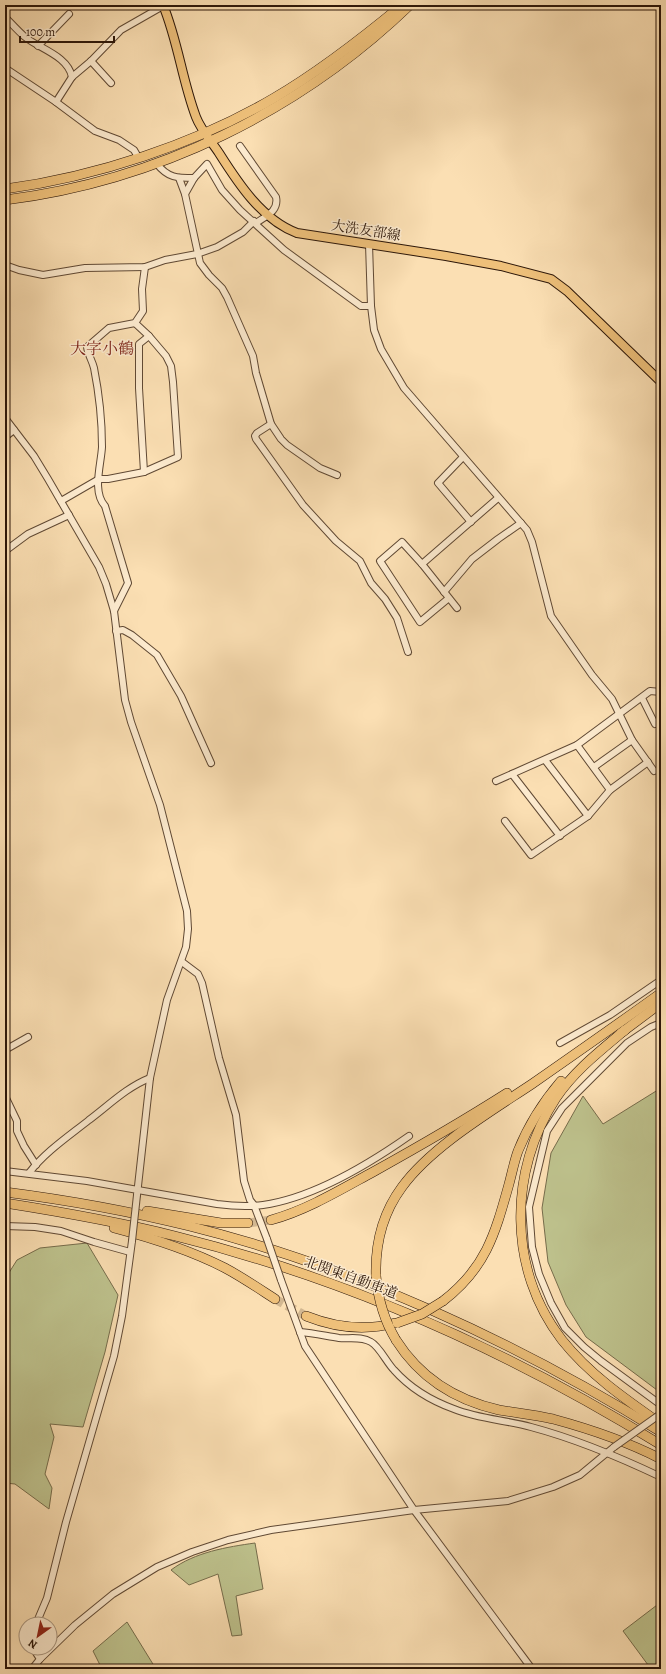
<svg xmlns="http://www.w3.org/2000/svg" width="666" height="1674" viewBox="0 0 666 1674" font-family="Alegreya,'Noto Serif JP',serif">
	<rect width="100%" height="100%" fill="#fbdfb3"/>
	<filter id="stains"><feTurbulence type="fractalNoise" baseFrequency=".005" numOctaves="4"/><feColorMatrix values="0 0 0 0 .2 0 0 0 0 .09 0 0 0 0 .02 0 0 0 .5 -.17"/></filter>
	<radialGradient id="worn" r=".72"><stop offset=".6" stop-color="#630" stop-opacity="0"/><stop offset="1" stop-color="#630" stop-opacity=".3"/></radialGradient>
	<g fill="#bec28d" stroke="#766c4b">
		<path d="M 661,1088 L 661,1393 L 586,1337 L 566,1305 L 548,1262 L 542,1208 L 551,1153 L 583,1096 L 603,1124 Z"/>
		<path d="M 87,1243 L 118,1295 L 105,1352 L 83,1427 L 50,1424 L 54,1437 L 45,1474 L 52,1488 L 49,1509 L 15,1484 L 5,1483 L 5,1279 L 17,1260 L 40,1248 Z"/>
		<path d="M 255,1543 L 263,1589 L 236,1596 L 242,1635 L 232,1636 L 218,1574 L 189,1585 L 171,1570 C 195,1552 227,1547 255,1543 Z"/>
		<path d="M 661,1602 L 661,1669 L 651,1669 L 623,1631 Z"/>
		<path d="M 127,1622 L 156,1669 L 102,1669 L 93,1651 Z"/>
	</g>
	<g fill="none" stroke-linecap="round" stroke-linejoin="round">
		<g stroke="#d2b791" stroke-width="9" stroke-dasharray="9 4.5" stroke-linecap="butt">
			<path d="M 248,1223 L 271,1220"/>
			<path d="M 275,1299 L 306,1316"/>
		</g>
		<defs>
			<g id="minor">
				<path d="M 5,17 C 12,24 18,31 25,37 C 40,49 68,56 72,77"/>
				<path d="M 38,46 L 69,14"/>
				<path d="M 91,61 L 111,83"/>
				<path d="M 5,68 L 56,102 L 95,131 L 119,140 L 134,150 L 138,157"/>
				<path d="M 56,102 L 72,77 L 91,61 L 121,30 L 163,6"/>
				<path d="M 240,146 L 276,197 C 279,211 266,216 256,223"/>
				<path d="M 157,164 C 168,178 177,178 194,178"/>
				<path d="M 179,178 L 185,194"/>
				<path d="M 369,244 L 371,306 L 374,330 L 381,349 L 404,388 L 527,530 L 532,542 L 551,616 L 592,675 L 612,699 L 632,740 L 654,771"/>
				<path d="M 5,265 L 19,270 L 43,275 L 85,268 L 145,267 L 165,260 L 197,254 L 217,247 L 243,232 L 254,221"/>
				<path d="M 5,418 L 34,456 L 48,479 L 99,567 L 106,584 L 114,611 L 125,700 L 131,722 L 160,805 L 187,911 L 188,929 L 186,947 L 167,1000 L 150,1078 L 137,1195"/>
				<path d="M 271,424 L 257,433 L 255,436 L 256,439 L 303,505 L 336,541 L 360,561 L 371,583 L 385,599 L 397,618 L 408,652"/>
				<path d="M 5,437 L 14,430"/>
				<path d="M 463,457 L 438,483 L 471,522"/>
				<path d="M 144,472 L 139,388 L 139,344 L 149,336"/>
				<path d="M 337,475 L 320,468 L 287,445 L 281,439 L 271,424 L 256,373 L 253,356 L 227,297 L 222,288 L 209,275 L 200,263 L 185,194 L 194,178 L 207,164 L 222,190 L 240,210 L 284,250 L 361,306 L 371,306"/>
				<path d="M 61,501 L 99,479 L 108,479 L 144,472 L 178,457 L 173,382 L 171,366 L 166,356 L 149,336 L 135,323"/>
				<path d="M 5,551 L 28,534 L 69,515"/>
				<path d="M 422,564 L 498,498"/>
				<path d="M 444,592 L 472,559 L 498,539 L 521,523"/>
				<path d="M 449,598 L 420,622 L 380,561 L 402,542 L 422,564 L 457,608"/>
				<path d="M 114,611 L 128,583 L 105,506 C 92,492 101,465 102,447 C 102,421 99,393 94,368 C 92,360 88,355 87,347 L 109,328 L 135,323 L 143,311 L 142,289 L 145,267"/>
				<path d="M 116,631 L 123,630 L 132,635 L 157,655 L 181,696 L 211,763"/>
				<path d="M 642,698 L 655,724"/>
				<path d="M 577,745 L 610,790"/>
				<path d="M 545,760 L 588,816"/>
				<path d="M 594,767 L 632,740"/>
				<path d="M 512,774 L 560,836"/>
				<path d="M 496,781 L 577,745 L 650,691 L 661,692"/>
				<path d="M 505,821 L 531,855 L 588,816 L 610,790 L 648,762"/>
				<path d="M 182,962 L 198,974 L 202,983 L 219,1058 L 236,1115 L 244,1181 L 250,1200 L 254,1205 L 267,1239"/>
				<path d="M 661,1023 L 651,1027 L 627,1043 L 562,1108 L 547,1131 L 529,1207 L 532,1247 L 539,1274 L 551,1303 L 565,1328 L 584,1347 L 601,1361 L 661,1405"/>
				<path d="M 560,1043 L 610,1015 L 661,980"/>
				<path d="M 5,1050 L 28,1037"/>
				<path d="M 5,1096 L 17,1121 L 17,1131 L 24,1146 L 36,1165"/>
				<path d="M 5,1171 L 87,1181 L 217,1204 C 232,1206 247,1207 263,1205 C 312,1198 369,1164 409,1136"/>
				<path d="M 29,1173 C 45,1152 69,1136 89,1120 C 109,1105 127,1087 150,1078"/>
				<path d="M 5,1226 L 35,1227 L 61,1231 L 94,1242 L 130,1252"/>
				<path d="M 281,1280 L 305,1346 L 414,1510 L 532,1669"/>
				<path d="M 300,1332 C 313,1333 326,1336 339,1338 C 349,1339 362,1336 371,1342 C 379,1346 387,1363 394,1370 C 410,1388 432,1401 454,1409 C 479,1419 506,1420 531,1427 C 576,1439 619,1457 661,1477"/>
				<path d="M 36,1624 L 47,1598 L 66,1522 L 114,1356 L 122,1316 L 132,1241"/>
				<path d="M 33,1648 L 40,1659"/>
				<path d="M 32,1669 L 40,1659 L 75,1625 L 113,1594 L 157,1567 L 192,1552 L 228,1540 L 271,1530 L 414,1510 L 508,1501 L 553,1487 L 580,1475 L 614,1447"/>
			</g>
			<path id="major" d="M 163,5 C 178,41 182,80 196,117 C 201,130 211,141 219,153 C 238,183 262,220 297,233 L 446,256 L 501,266 L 551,279 L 567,291 L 661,382"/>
			<g id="highway">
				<path d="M 5,189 C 95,177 196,144 274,98 C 320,71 361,39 402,5"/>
				<path d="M 5,200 C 157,181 300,111 410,5"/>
				<path d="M 625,1030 C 600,1051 574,1071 556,1098 C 508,1171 508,1270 562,1340 C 589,1374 625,1399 661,1424"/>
				<path d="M 621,1033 L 661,1003"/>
				<path d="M 5,1192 C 67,1200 129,1211 189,1226 C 354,1267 518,1343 661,1432"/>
				<path d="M 5,1203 C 62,1212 119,1222 175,1236 C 349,1279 509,1351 661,1445"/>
				<path d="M 147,1211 L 221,1223 L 248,1223"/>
				<path d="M 271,1220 C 307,1210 340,1190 373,1172 C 418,1147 463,1121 507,1093"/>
				<path d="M 114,1228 C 152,1238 190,1250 225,1268 C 242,1277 258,1288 275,1299"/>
				<path d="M 376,1276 C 375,1243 382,1214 402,1187 C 431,1147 490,1112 532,1084 C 575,1054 618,1024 661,993"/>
				<path d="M 443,1301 C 486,1268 495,1234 509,1184 C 512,1173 514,1162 518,1151 C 528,1126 543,1102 561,1081"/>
				<path d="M 306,1316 C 336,1328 365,1331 395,1323"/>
				<path d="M 396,1340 C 420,1378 455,1400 499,1410 C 517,1413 535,1415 553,1419 C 590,1429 626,1441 661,1459"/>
			</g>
		</defs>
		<use href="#minor" stroke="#604934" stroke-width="8"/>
		<use href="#major" stroke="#2d1709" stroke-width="10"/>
		<use href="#highway" stroke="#2d1709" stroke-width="10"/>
		<use href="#minor" stroke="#fceace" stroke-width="6"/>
		<use href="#major" stroke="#eec07a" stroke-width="8"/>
		<use href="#highway" stroke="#eec07a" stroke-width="9"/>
		<defs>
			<g id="minor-bridge">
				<path d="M 267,1239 L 281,1280"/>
				<path d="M 132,1241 L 137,1195"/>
				<path d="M 614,1447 L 659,1415"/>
			</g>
			<g id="highway-bridge">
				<path d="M 376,1276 C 378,1299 384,1320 396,1340"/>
				<path d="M 397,1323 L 422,1314 L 443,1301"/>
			</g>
		</defs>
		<use href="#minor-bridge" stroke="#604934" stroke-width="8" stroke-linecap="butt"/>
		<use href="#highway-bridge" stroke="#2d1709" stroke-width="10" stroke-linecap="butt"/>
		<use href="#minor-bridge" stroke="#fceace" stroke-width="6"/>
		<use href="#highway-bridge" stroke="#eec07a" stroke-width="9"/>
	</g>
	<g text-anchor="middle" stroke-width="3" stroke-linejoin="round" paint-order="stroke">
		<g font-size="14" fill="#2d1709" stroke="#fceace">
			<text transform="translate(366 230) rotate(9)" y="5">大洗友部線</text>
			<text transform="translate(351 1277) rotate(20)" y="5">北関東自動車道</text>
		</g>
		<g font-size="16" fill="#7a1f14" stroke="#fceace">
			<text x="102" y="354">大字小鶴</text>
		</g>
	</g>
	<rect width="666" height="1674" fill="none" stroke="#fbdfb3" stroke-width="20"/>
	<rect x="6" y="6" width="654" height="1662" fill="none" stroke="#2d1709" stroke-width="2"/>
	<rect x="10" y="10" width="646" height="1654" fill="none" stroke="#2d1709"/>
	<g transform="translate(38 1636) rotate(213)"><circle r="19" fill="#fceace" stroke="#a9967f"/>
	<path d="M0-3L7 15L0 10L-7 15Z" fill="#8f2418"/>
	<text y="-6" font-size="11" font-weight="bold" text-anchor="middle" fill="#2d1709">N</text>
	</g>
	<path d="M20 36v6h94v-6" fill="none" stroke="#2d1709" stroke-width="2"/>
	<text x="26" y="36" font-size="12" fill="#2d1709" stroke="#fceace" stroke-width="3" paint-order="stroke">100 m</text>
	<rect width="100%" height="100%" filter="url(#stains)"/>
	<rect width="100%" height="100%" fill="url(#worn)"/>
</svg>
